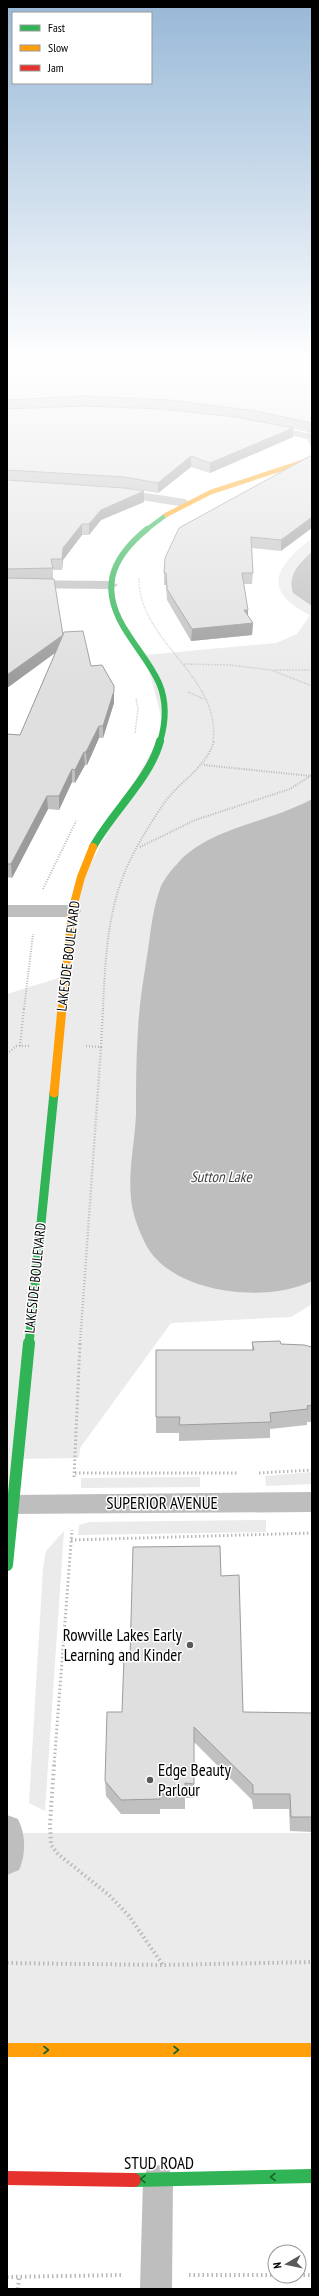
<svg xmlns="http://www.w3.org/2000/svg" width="319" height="2296" viewBox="0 0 319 2296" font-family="'PT Sans Narrow',sans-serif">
	<rect width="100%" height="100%" fill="#fff"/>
	<g fill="#ebebeb">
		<path d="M 312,538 L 312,1304 L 291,1317 L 171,1323 L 80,1448 L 79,1458 L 16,1459 L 7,1565 L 7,994 L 65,976 L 77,889 L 164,728 L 145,655 L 276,643 L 297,634 L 310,615 C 260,590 276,566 312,538 Z"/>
		<path d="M 312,1472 L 312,1484 L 266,1486 L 265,1476 Z"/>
		<path d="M 200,1477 L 200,1487 L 81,1488 L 81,1478 Z"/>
		<path d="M 266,1520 L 266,1532 L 78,1535 L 79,1525 L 90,1522 Z"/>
		<path d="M 64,1531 L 45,1811 L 29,1803 L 43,1568 L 46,1551 Z"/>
		<path d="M 7,1829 L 8,1833 L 312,1833 L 312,2050 L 7,2050 Z"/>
	</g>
	<g fill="#bebebe">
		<path d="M 312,552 L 312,606 L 293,593 C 287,576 299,563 312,552 Z"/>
		<path d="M 312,799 L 312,1281 C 266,1304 170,1294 145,1243 C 138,1229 132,1212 131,1198 C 128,1170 135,1142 136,1114 C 136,1086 136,1058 138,1030 C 139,1003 144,977 148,950 C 151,929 153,907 161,886 C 165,878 172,869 178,863 C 208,828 271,822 312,799 Z"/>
	</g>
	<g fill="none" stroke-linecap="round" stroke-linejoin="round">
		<g stroke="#b9b9b9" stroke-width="1.5" stroke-dasharray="0.5 1" stroke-linecap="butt">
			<path d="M 77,406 L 90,406"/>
			<path d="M 139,578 C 138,642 222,676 213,742"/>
			<path d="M 184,664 L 230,665 L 271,670 L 312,686"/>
			<path d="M 274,670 L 312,670"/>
			<path d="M 188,692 L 204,699"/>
			<path d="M 135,733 L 138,709 L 136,698"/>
		</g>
		<g stroke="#b9b9b9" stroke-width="2" stroke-dasharray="1 1.5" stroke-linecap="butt">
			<path d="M 204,765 L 311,776"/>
			<path d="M 140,847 L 195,820 L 290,789 L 312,775"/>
			<path d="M 43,889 L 76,821"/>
			<path d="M 24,1009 L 33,934"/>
			<path d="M 103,1009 C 105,964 107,916 124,874 C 133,851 151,822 165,802 C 181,780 206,768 214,741"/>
		</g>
		<g stroke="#b9b9b9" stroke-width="2.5" stroke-dasharray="1 2" stroke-linecap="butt">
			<path d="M 20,1046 L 24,1008"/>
			<path d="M 86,1046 L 101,1047 L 103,1008"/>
			<path d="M 7,1054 L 16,1046 L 31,1046"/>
			<path d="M 80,1344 L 101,1047"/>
		</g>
		<g stroke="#b9b9b9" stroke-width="3" stroke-dasharray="1.5 2.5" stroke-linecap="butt">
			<path d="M 75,1473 L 238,1473"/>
			<path d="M 259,1473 L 312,1470"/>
			<path d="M 74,1477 L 80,1343"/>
			<path d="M 71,1540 L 312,1533"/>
			<path d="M 54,1766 L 72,1530"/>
		</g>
		<g stroke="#b9b9b9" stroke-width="4" stroke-dasharray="1.5 3" stroke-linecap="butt">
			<path d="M 54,1765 L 50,1824 L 51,1845 L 58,1854 L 109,1895 L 129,1916 L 163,1965"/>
			<path d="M 7,1963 L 163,1965 L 312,1962"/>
			<path d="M 189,2275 L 275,2275"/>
			<path d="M 299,2275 L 312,2275"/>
			<path d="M 7,2277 L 122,2275"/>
			<path d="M 18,2289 L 19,2277"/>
		</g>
		<path fill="#bebebe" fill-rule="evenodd" d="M 158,2165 L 169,2169 L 173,2180 L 172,2289 L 140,2289 L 143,2180 L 147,2169 Z"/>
		<g fill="#bebebe" fill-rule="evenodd">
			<path d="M 264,424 L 312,434 L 312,440 L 260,429 L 258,427 L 260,425 Z"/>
			<path d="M 114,488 L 185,499 L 191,503 L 185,507 L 110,495 L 108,492 L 110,489 Z"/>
			<path d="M 7,580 L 111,581 L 118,585 L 111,589 L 7,588 Z"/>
			<path d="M 7,905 L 72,905 L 79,907 L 81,911 L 79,915 L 72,917 L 7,917 Z"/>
			<path d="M 312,1492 L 312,1512 L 7,1514 L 7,1496 L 12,1495 Z"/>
			<path d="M 7,1815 L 18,1819 C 26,1835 26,1855 19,1870 L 7,1875 Z"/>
		</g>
		<path stroke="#30b455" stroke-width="4.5" d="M 146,530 L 166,515"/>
		<path stroke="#30b455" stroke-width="6" d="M 147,529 C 109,560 99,591 128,634 C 138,650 151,665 159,683 C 167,702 166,722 160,742"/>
		<path stroke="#30b455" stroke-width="8" d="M 93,847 C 112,812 150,779 160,741"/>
		<path stroke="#30b455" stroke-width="9" d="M 29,1344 L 54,1093"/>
		<path stroke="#30b455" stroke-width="12" d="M 7,1565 L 29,1343"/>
		<path stroke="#30b455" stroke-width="14" d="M 134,2180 L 312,2176"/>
		<path stroke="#ff9f0a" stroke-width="4.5" d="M 166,515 L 211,492 L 312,459"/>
		<path stroke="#ff9f0a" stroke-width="8" d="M 62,1009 L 72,911 L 81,877 L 93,847"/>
		<path stroke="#ff9f0a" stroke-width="9" d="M 54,1093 L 62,1008"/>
		<path stroke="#ff9f0a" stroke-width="14" d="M 7,2050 L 312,2050"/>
		<path stroke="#e5322d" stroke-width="14" d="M 7,2178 L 134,2180"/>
	</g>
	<g fill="#c0c0c0" fill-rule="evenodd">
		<path d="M 7,360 L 255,364 L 251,360 L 312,360 L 312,450 L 308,441 L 308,432 L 293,429 L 293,437 L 210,473 L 191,467 L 158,493 L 124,488 L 7,480 ZM 83,406 L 122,407 L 54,407 Z"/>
		<path d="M 312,455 L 281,551 L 252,548 L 253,573 L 252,584 L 244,584 L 248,616 L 253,623 L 252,635 L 191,641 L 167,600 L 166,585 L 164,585 L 164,573 Z"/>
		<path d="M 7,480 L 144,502 L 101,520 L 89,535 L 82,535 L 63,560 L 62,570 L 53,570 L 53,579 L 63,635 L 91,666 L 114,686 L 114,703 L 103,738 L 99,738 L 87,765 L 85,765 L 75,783 L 72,782 L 59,810 L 48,809 L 12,878 L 7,877 L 7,734 L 20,735 L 55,653 L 7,688 Z"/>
		<path d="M 252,1342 L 312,1347 L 312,1422 L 307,1422 L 307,1425 L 270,1429 L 270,1438 L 179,1441 L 179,1433 L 156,1433 L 156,1350 L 252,1350 Z"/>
		<path d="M 221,1576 L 243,1712 L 312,1713 L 312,1832 L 290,1831 L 289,1809 L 253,1809 L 252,1800 L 194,1742 L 194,1798 L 185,1798 L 185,1809 L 160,1809 L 160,1814 L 121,1814 L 106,1796 L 105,1781 L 122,1712 L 130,1658 Z"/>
	</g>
	<g fill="#9c9c9c">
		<path d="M 293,428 L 293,437 L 210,473 L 210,463 Z"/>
		<path d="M 191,456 L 191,467 L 158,493 L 158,483 Z"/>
		<path d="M 144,491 L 144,502 L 101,520 L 89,535 L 89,524 L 101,510 Z"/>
		<path d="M 312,517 L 312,528 L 281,551 L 281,540 Z"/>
		<path d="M 82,524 L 82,535 L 63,560 L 62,570 L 62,559 L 63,548 Z"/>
		<path d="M 244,610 L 248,610 L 248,621 Z"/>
		<path d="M 253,623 L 252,635 L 191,641 L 192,629 Z"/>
		<path d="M 63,635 L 63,647 L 7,688 L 7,675 Z"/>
		<path d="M 114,691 L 114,703 L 103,738 L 103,726 Z"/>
		<path d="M 99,726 L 99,738 L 87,765 L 86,752 Z"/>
		<path d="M 84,752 L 85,765 L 75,783 L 75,770 Z"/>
		<path d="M 72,769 L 72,782 L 59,810 L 59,796 Z"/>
		<path d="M 47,796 L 48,809 L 12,878 L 11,864 Z"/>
	</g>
	<g fill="#dfdfdf" stroke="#9c9c9c">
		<path d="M 7,360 L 247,360 L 256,364 L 263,360 L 312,360 L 312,423 L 256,411 L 170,400 L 83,396 L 7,400 Z"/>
		<path d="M 84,406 L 161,409 L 236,417 L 293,428 L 210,463 L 191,456 L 158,483 L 124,477 L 7,470 L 7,409 Z"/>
		<path d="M 308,431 L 312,431 L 312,439 Z"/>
		<path d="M 312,455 L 312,517 L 281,540 L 251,537 L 253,573 L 242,573 L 248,610 L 244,610 L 253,623 L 192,629 L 167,589 L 166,573 L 164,573 L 165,558 L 179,528 Z"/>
		<path d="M 7,480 L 124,488 L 144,491 L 101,510 L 89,524 L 82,524 L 63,548 L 62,559 L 51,559 L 53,568 L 7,569 Z"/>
		<path d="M 7,578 L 54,579 L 63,635 L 64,632 L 83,631 L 91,666 L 102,665 L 114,686 L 114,691 L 103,726 L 99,726 L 86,752 L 84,752 L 75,770 L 72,769 L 59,796 L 47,796 L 11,864 L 7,864 L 7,734 L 20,735 L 63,635 L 7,675 Z"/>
		<path d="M 280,1341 L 281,1344 L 304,1345 L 312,1347 L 312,1405 L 307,1406 L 308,1409 L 270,1413 L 271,1422 L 179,1425 L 180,1417 L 156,1417 L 156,1350 L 254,1350 L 252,1342 Z"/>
		<path d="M 220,1546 L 221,1576 L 239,1575 L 243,1712 L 312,1713 L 312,1817 L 291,1817 L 290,1794 L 253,1794 L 253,1785 L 194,1727 L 194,1784 L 185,1783 L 185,1794 L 159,1794 L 160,1799 L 121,1800 L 105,1781 L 107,1712 L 122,1712 L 124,1658 L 130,1658 L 133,1547 Z"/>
	</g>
	<defs><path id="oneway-chevron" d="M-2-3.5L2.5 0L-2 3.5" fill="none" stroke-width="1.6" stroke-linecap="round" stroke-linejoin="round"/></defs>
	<g stroke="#1a632f">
		<use href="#oneway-chevron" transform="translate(46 2050)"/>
		<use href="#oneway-chevron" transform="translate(176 2050)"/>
		<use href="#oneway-chevron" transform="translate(273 2177) rotate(178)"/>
		<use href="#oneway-chevron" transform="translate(143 2179) rotate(-179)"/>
	</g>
	<linearGradient id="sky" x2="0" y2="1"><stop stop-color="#97b8d7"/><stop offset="0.53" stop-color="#fff"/><stop offset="1" stop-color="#fff" stop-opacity="0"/></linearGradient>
	<rect width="319" height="682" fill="url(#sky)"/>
	<g fill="#595959" stroke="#fff" stroke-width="1.5">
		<circle cx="190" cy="1645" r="4"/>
		<circle cx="150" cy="1780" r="4"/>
	</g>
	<g text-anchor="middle" stroke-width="3" stroke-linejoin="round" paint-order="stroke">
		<g font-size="14" fill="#000" stroke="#fff">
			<text transform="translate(68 956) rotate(-83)" y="5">LAKESIDE BOULEVARD</text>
			<text transform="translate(35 1278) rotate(-84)" y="5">LAKESIDE BOULEVARD</text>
		</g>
		<g font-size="15" font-style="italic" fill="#434343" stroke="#fff">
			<text x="221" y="1182">Sutton Lake</text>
		</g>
		<g font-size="17" fill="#000" stroke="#fff">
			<text x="162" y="1509">SUPERIOR AVENUE</text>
			<text x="159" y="2169">STUD ROAD</text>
		</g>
		<g font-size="17" fill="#000" stroke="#fff" text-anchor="end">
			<text x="182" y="1641">Rowville Lakes Early<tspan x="182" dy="20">Learning and Kinder</tspan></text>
			<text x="158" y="1776" text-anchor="start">Edge Beauty<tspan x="158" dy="20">Parlour</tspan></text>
		</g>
	</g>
	<rect width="319" height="2296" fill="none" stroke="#000000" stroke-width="16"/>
	<rect x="12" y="12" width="140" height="72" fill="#ffffff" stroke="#999999"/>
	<rect x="20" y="25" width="20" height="6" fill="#30b455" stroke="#999999"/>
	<text x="48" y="32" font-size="12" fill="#000000">Fast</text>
	<rect x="20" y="45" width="20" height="6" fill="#ff9f0a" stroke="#999999"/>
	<text x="48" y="52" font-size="12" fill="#000000">Slow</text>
	<rect x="20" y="65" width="20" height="6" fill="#e5322d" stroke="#999999"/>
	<text x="48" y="72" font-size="12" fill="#000000">Jam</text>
	<g transform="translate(287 2264) rotate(261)"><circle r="19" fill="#ffffff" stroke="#999999"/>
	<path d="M0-3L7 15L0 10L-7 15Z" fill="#595959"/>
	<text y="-6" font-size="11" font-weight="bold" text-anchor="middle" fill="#000000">N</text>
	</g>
</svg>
